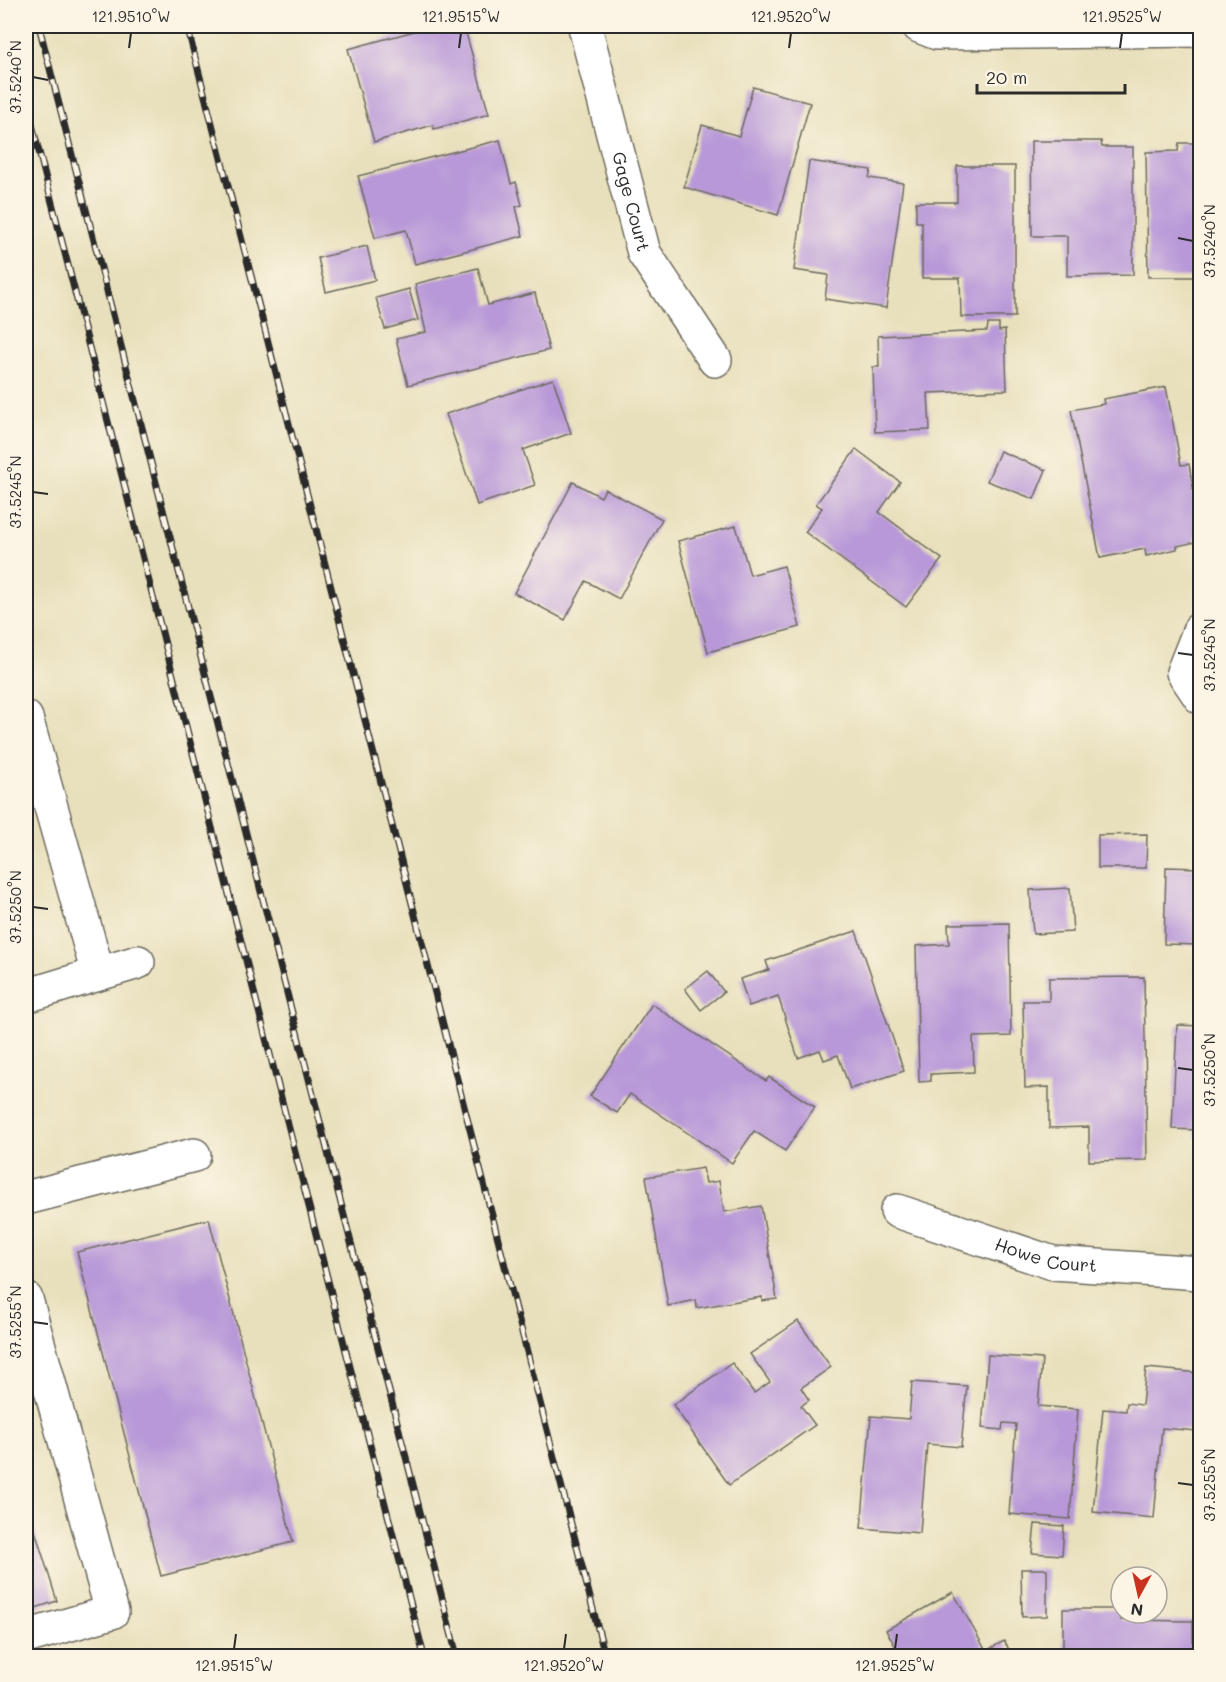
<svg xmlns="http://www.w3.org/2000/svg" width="1226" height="1682" viewBox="0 0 1226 1682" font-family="Mali,sans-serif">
	<rect width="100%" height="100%" fill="#fcf5e5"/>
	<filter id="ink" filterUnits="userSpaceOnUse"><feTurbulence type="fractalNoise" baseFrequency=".0167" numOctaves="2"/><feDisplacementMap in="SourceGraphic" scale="12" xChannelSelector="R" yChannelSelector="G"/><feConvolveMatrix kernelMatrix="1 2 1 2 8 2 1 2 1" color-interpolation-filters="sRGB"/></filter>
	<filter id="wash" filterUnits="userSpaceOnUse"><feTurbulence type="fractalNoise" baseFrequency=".008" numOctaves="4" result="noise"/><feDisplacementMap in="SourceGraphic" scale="24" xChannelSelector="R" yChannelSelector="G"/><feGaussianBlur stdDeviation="1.35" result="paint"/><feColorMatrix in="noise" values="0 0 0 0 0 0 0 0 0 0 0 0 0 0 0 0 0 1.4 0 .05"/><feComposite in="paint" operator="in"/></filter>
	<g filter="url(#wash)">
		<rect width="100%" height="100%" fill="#e8e0bc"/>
		<g id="blocks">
			<g fill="#b898d8">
				<path d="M 433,26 L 464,26 L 489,114 L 434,129 L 433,125 L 374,142 L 348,49 Z"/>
				<path d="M 753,87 L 810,103 L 778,215 L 684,187 L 702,125 L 739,136 Z"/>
				<path d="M 500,140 L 511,184 L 516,182 L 522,205 L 516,207 L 523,236 L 415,264 L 406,230 L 375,238 L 358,176 Z"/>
				<path d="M 1031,141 L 1101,141 L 1102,147 L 1133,147 L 1133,275 L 1067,276 L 1067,236 L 1032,236 Z"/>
				<path d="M 1179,143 L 1200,143 L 1200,277 L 1148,277 L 1146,152 L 1178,151 Z"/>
				<path d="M 809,161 L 871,170 L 869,178 L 903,183 L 886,308 L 825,299 L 828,275 L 794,270 Z"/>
				<path d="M 957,166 L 1015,166 L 1015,317 L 961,317 L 960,278 L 922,278 L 922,222 L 916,222 L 916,202 L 957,202 Z"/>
				<path d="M 367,246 L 375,280 L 326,292 L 318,258 Z"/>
				<path d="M 478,268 L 488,305 L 535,293 L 549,350 L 408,385 L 396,339 L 426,332 L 415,284 Z"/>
				<path d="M 409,289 L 418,320 L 385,329 L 376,298 Z"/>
				<path d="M 988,324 L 999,324 L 999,331 L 1005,330 L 1007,390 L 928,393 L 930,430 L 875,432 L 873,367 L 879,367 L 878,336 L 987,331 Z"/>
				<path d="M 553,379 L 571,433 L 523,450 L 535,485 L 477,505 L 446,414 Z"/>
				<path d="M 1166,387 L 1181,465 L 1189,464 L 1200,527 L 1200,537 L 1195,538 L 1196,542 L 1177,546 L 1177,549 L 1146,556 L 1145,549 L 1100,558 L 1071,410 L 1104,404 L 1103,399 Z"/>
				<path d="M 856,449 L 900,482 L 879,512 L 942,559 L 906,607 L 805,532 L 822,508 L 816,504 Z"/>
				<path d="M 1000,451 L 1046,470 L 1034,499 L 987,481 Z"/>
				<path d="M 573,482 L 601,497 L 605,489 L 662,519 L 619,599 L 586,581 L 565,620 L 514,593 Z"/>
				<path d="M 736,526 L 750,575 L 784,566 L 800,627 L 708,652 L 678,541 Z"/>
				<path d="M 1147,834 L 1146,868 L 1098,868 L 1098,835 Z"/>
				<path d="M 1166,867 L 1200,868 L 1200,945 L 1164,944 Z"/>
				<path d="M 1070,888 L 1073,932 L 1033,934 L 1030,890 Z"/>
				<path d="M 1009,923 L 1011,1036 L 973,1037 L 974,1072 L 931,1074 L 931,1081 L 919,1082 L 916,946 L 949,944 L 948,924 Z"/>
				<path d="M 856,931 L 904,1071 L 850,1089 L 838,1055 L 824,1060 L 820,1050 L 798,1058 L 778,996 L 749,1006 L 740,979 L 769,970 L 766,961 Z"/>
				<path d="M 708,971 L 724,992 L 701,1010 L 685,989 Z"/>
				<path d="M 1144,977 L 1147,1160 L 1089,1161 L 1089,1127 L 1049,1128 L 1049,1087 L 1025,1088 L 1023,1001 L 1049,1001 L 1049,978 Z"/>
				<path d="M 652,1004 L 766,1081 L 769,1077 L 815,1107 L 785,1151 L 754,1131 L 732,1163 L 630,1094 L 617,1113 L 590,1096 Z"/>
				<path d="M 1177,1025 L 1200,1026 L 1200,1138 L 1195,1137 L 1196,1130 L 1172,1129 Z"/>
				<path d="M 703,1168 L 706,1183 L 719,1181 L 724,1212 L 761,1206 L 777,1299 L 762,1301 L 762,1297 L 697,1308 L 696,1300 L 668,1306 L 646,1177 Z"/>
				<path d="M 209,1219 L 293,1542 L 161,1576 L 77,1252 Z"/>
				<path d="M 798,1321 L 831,1367 L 801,1388 L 809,1400 L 801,1406 L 815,1425 L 729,1485 L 673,1405 L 732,1363 L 754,1393 L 770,1382 L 750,1354 Z"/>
				<path d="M 988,1355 L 1042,1359 L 1038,1406 L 1078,1409 L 1070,1519 L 1009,1514 L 1016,1424 L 1003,1423 L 1002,1430 L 982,1428 Z"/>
				<path d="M 1146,1368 L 1200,1373 L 1197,1431 L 1162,1428 L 1154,1518 L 1093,1512 L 1103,1409 L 1126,1411 L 1127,1403 L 1142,1405 Z"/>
				<path d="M 912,1382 L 967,1386 L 961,1447 L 927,1444 L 920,1533 L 861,1528 L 871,1416 L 909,1419 Z"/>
				<path d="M 26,1502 L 57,1601 L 26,1611 Z"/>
				<path d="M 1035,1524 L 1064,1526 L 1062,1555 L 1032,1553 Z"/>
				<path d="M 1021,1569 L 1047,1569 L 1047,1616 L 1022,1617 Z"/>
				<path d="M 953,1592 L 986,1651 L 1004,1641 L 1013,1656 L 901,1656 L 886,1630 Z"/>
				<path d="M 1063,1609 L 1120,1609 L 1121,1620 L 1193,1621 L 1193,1656 L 1063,1656 Z"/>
			</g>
		</g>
	</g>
	<g filter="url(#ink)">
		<use href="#blocks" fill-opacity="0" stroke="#6d6a5e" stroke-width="1.5"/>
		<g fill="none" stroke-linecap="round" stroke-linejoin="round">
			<defs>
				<g id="minor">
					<path id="s1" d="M 586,26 L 585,27 L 644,253 L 715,360"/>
					<path d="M 919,26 L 937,33 L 1200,30"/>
					<path d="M 1200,629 L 1183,672 L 1200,697"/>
					<path d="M 26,718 L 98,974"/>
					<path d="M 26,996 L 138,962"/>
					<path d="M 26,1198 L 194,1155"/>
					<path id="s2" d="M 897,1211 L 1053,1263 L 1200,1273"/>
					<path d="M 26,1299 L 112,1612 L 26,1637"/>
				</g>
			</defs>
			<use href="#minor" stroke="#6d6a5e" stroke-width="36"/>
			<use href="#minor" stroke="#fff" stroke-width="33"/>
			<defs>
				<g id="rail">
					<path d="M 39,26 L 457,1656"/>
					<path d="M 187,26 L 605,1656"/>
					<path d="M 26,101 L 424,1656"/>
				</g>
			</defs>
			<use href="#rail" stroke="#2b2b2b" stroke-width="7"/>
			<use href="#rail" stroke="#fcf5e5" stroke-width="4.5" stroke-dasharray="14" stroke-linecap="butt"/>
		</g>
	</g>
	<path fill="none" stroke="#2b2b2b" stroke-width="2" d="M 129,48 L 131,33M 459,48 L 461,33M 789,48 L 791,33M 1120,48 L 1122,33M 33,77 L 48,80M 1178,238 L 1193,241M 33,492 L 48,494M 1178,653 L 1193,655M 33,907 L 48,909M 1178,1068 L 1193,1070M 33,1322 L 48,1324M 1178,1483 L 1193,1485M 234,1649 L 236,1634M 564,1649 L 566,1634M 895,1649 L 897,1634"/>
	<g text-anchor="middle" stroke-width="6" stroke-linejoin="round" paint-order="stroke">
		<g font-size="18" fill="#2b2b2b" stroke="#fcf5e5">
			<text dy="6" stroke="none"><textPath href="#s1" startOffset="182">Gage Court</textPath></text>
			<text dy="6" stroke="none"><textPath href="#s2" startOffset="156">Howe Court</textPath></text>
		</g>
	</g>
	<rect width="1226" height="1682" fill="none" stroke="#fcf5e5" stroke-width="66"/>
	<g transform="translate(1139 1595) rotate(188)"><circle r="28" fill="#fcf5e5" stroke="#a8a49b" stroke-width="1.5"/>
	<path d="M0-4.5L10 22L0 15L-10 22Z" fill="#c8321e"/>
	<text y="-9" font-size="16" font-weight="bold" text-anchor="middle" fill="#2b2b2b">N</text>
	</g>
	<path d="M977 84v9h148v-9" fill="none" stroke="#2b2b2b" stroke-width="3"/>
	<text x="986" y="84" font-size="18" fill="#2b2b2b" stroke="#fcf5e5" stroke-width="4.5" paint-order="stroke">20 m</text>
	<rect x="33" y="33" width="1160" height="1616" fill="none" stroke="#2b2b2b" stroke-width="2"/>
	<g font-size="15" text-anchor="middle" fill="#2b2b2b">
		<text x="131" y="22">121.9510°W</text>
		<text x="461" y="22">121.9515°W</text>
		<text x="791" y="22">121.9520°W</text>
		<text x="1122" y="22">121.9525°W</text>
		<text transform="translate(16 77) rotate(-90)" y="5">37.5240°N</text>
		<text transform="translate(1210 241) rotate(-90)" y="5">37.5240°N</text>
		<text transform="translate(16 492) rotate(-90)" y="5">37.5245°N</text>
		<text transform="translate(1210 655) rotate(-90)" y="5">37.5245°N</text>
		<text transform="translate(16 907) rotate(-90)" y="5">37.5250°N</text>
		<text transform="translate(1210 1070) rotate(-90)" y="5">37.5250°N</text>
		<text transform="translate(16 1322) rotate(-90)" y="5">37.5255°N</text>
		<text transform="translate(1210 1485) rotate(-90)" y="5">37.5255°N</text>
		<text x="234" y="1671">121.9515°W</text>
		<text x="564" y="1671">121.9520°W</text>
		<text x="895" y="1671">121.9525°W</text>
	</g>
</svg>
